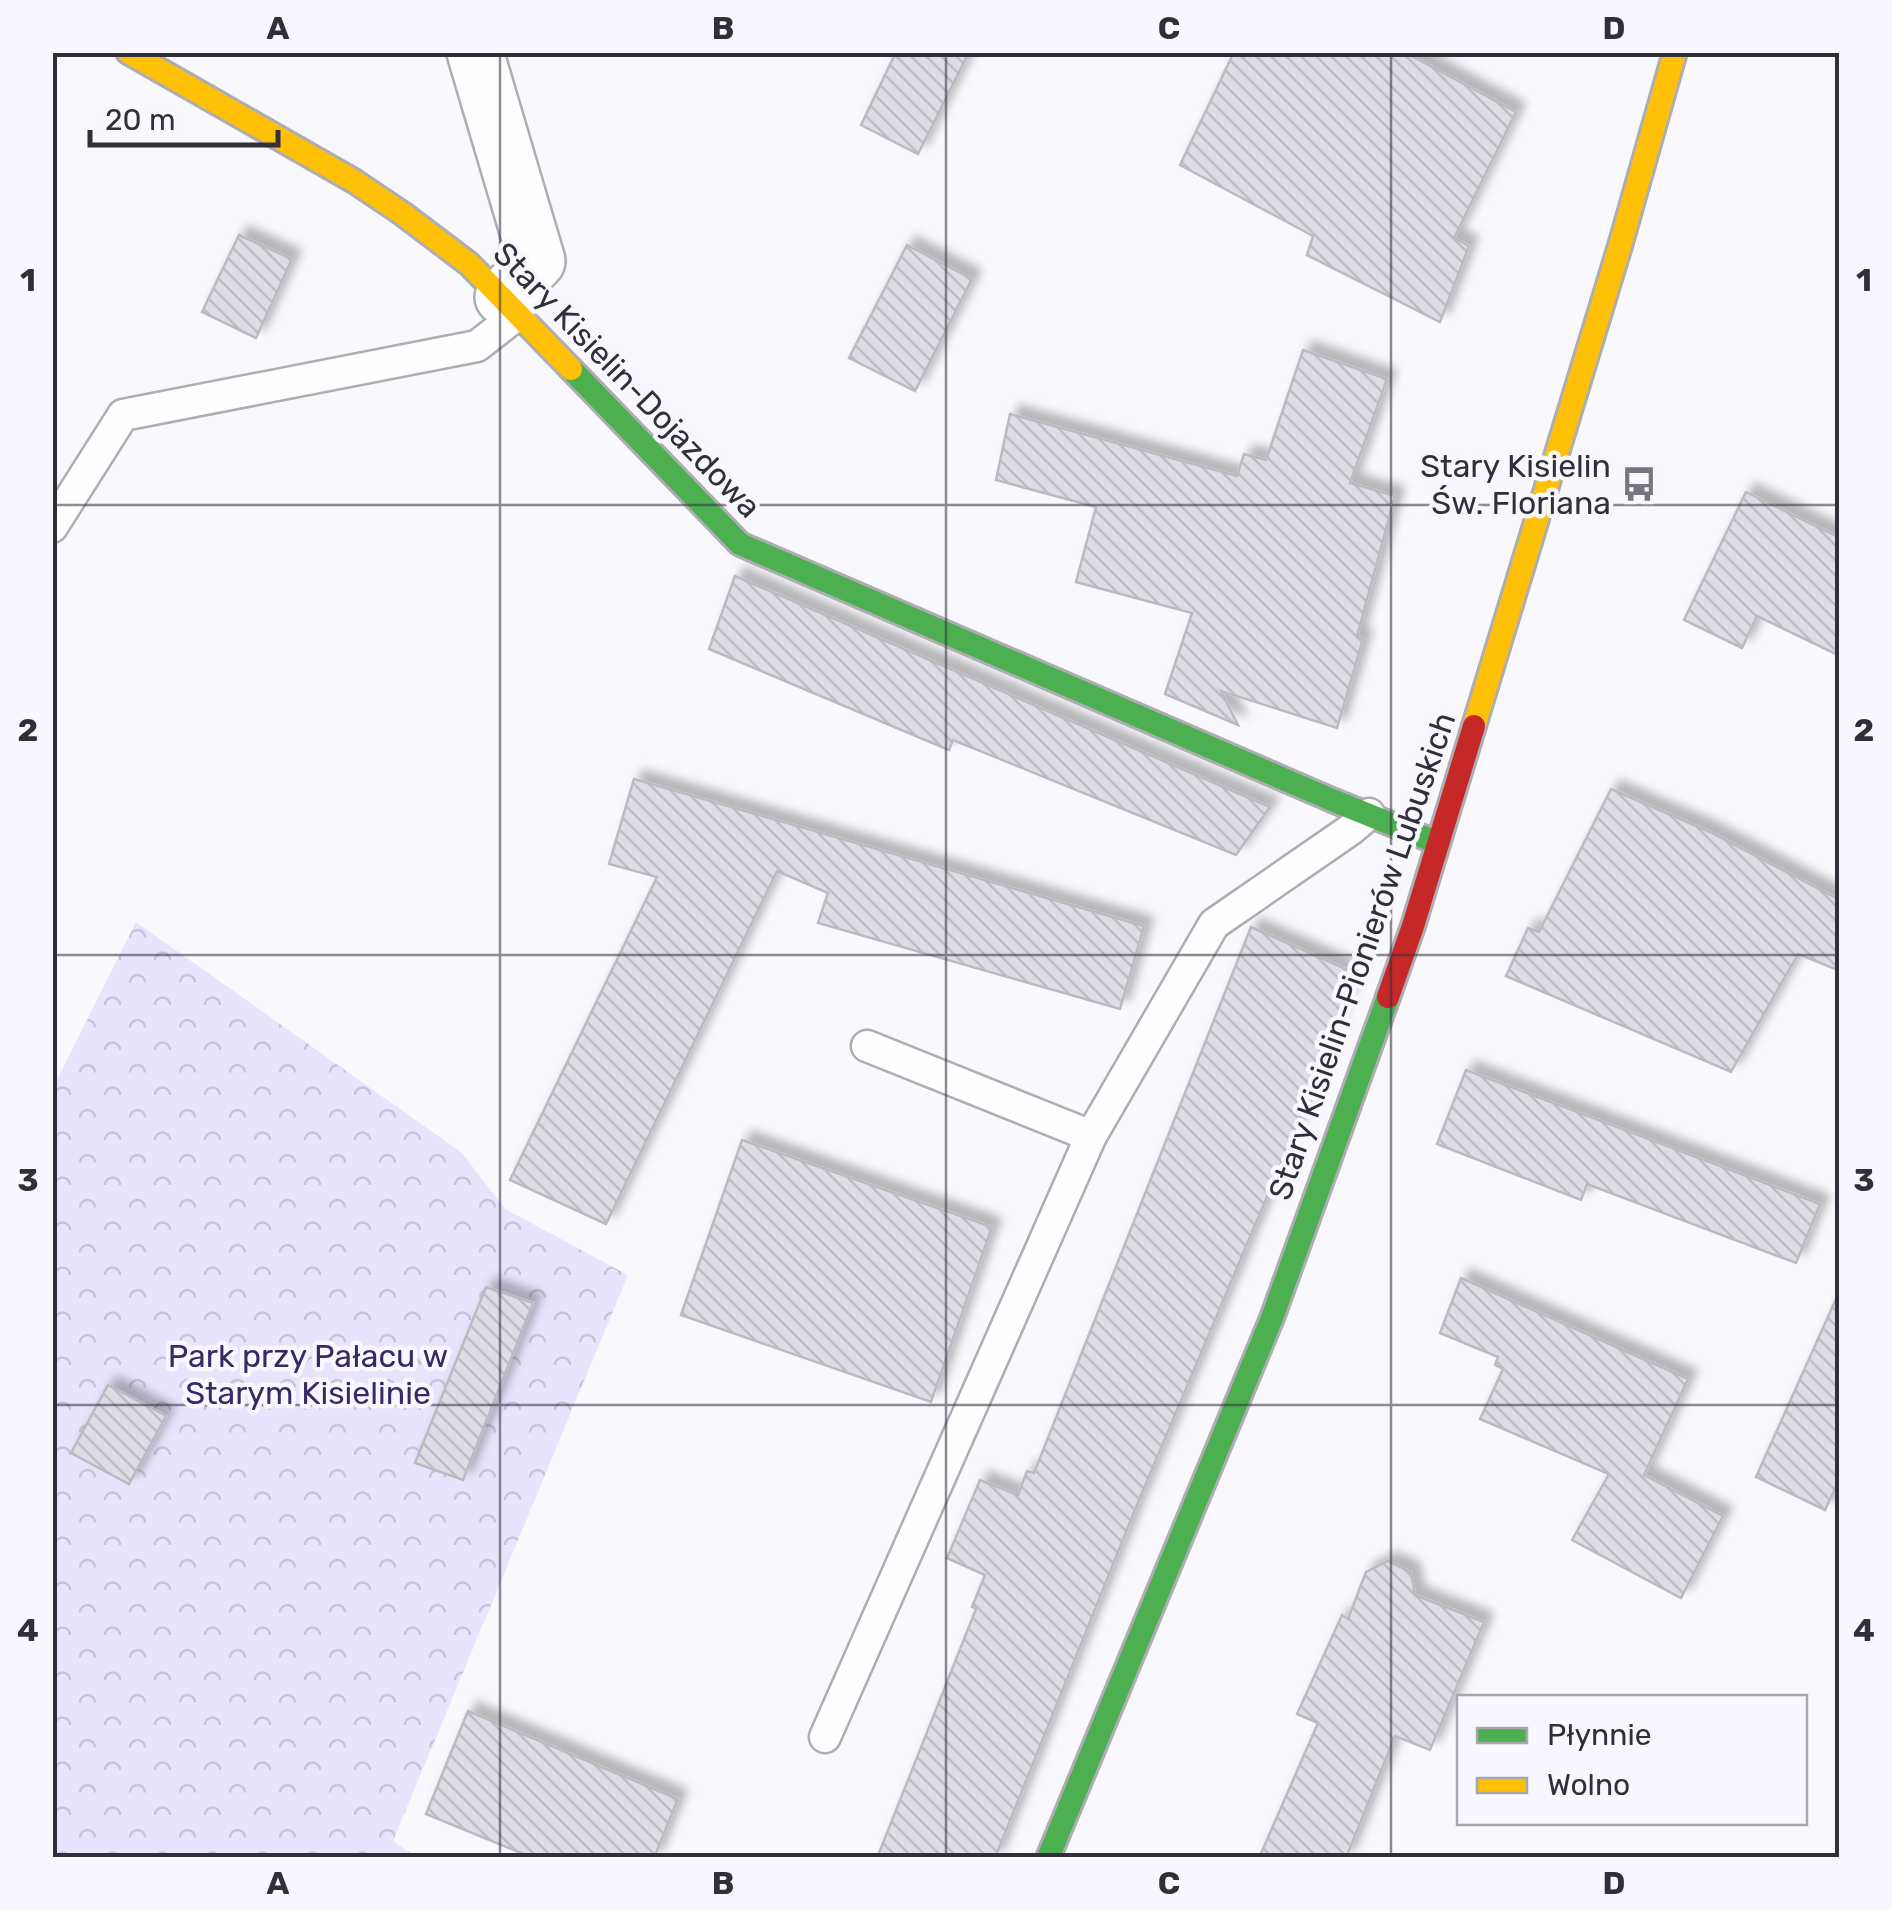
<svg xmlns="http://www.w3.org/2000/svg" width="1892" height="1910" viewBox="0 0 1892 1910" font-family="Rubik,sans-serif">
	<defs>
		<pattern id="forest-crowns" width="20" height="18" patternUnits="userSpaceOnUse" patternTransform="scale(2.5)"><rect width="20" height="18" fill="#e8e4fd"/><path d="M2 6a3 3 0 1 1 6 0M12 15a3 3 0 1 1 6 0" fill="none" stroke="#c7c4da"/></pattern>
		<pattern id="building-back-hatch" width="6" height="6" patternUnits="userSpaceOnUse" patternTransform="scale(2.5)"><rect width="6" height="6" fill="#dedce4"/><path d="M-1 5l2 2M0 0l6 6M5-1l2 2" fill="none" stroke="#bfbdc4"/></pattern>
		<filter id="shadow"><feDropShadow dx="9" dy="-9" stdDeviation="5" flood-color="#0004"/></filter>
	</defs>
	<rect width="100%" height="100%" fill="#f9f8fc"/>
	<path fill="url(#forest-crowns)" d="M 136,922 L 462,1153 L 505,1209 L 628,1275 L 393,1841 L 416,1857 L 53,1857 L 52,1090 Z"/>
	<g fill="url(#building-back-hatch)" stroke="#bbbac1" stroke-width="2.5" filter="url(#shadow)">
		<path d="M 896,52 L 969,52 L 918,154 L 861,125 Z"/>
		<path d="M 1234,52 L 1404,52 L 1516,112 L 1454,238 L 1469,246 L 1440,322 L 1307,255 L 1313,236 L 1180,165 Z"/>
		<path d="M 239,235 L 292,259 L 256,338 L 202,312 Z"/>
		<path d="M 907,245 L 972,279 L 915,391 L 849,358 Z"/>
		<path d="M 1303,350 L 1387,379 L 1350,483 L 1395,496 L 1357,636 L 1363,639 L 1337,728 L 1221,691 L 1238,725 L 1165,694 L 1192,613 L 1076,582 L 1096,507 L 996,480 L 1010,414 L 1237,476 L 1244,454 L 1266,460 Z"/>
		<path d="M 1746,492 L 1840,538 L 1840,656 L 1757,616 L 1742,648 L 1684,620 Z"/>
		<path d="M 735,576 L 1270,807 L 1236,855 L 953,740 L 949,750 L 709,649 Z"/>
		<path d="M 634,779 L 1144,926 L 1120,1009 L 818,923 L 828,893 L 777,871 L 606,1224 L 510,1180 L 657,877 L 609,864 Z"/>
		<path d="M 1611,789 L 1710,832 L 1840,900 L 1840,971 L 1798,954 L 1731,1072 L 1506,976 L 1528,928 L 1539,932 Z"/>
		<path d="M 1251,927 L 1355,973 L 1285,1154 L 1134,1512 L 995,1858 L 877,1858 L 976,1609 L 972,1607 L 985,1575 L 947,1558 L 980,1480 L 1018,1495 L 1027,1471 L 1034,1473 Z"/>
		<path d="M 1466,1070 L 1820,1204 L 1796,1263 L 1587,1184 L 1581,1200 L 1437,1144 Z"/>
		<path d="M 742,1140 L 992,1227 L 931,1402 L 681,1315 Z"/>
		<path d="M 1461,1278 L 1688,1379 L 1644,1475 L 1723,1516 L 1681,1598 L 1572,1540 L 1609,1474 L 1480,1419 L 1503,1369 L 1495,1365 L 1498,1357 L 1440,1333 Z"/>
		<path d="M 486,1287 L 533,1303 L 463,1480 L 415,1463 Z"/>
		<path d="M 1840,1290 L 1840,1478 L 1825,1510 L 1756,1477 Z"/>
		<path d="M 108,1385 L 166,1416 L 129,1484 L 71,1453 Z"/>
		<path d="M 1388,1561 L 1411,1572 L 1415,1595 L 1484,1622 L 1430,1750 L 1395,1736 L 1346,1858 L 1259,1858 L 1318,1723 L 1297,1714 L 1342,1615 L 1348,1619 L 1366,1572 Z"/>
		<path d="M 468,1711 L 678,1799 L 654,1858 L 533,1858 L 426,1814 Z"/>
	</g>
	<g fill="none" stroke-linecap="round" stroke-linejoin="round">
		<defs>
			<g id="lane">
				<path d="M 52,527 L 123,415 L 477,346 L 518,314"/>
				<path d="M 867,1046 L 1091,1136"/>
				<path d="M 825,1737 L 1091,1136 L 1214,924 L 1350,830 L 1369,814"/>
			</g>
			<path id="street" d="M 475,52 L 537,261 L 503,297"/>
			<g id="fast">
				<path d="M 571,369 L 740,544 L 1332,800 L 1438,843"/>
				<path d="M 1048,1858 L 1272,1318 L 1388,997"/>
			</g>
			<g id="slow">
				<path d="M 128,52 L 354,181 L 403,214 L 469,264 L 571,369"/>
				<path d="M 1474,726 L 1620,246 L 1675,52"/>
			</g>
			<path id="jam" d="M 1388,997 L 1413,926 L 1474,726"/>
		</defs>
		<use href="#lane" stroke="#afadb4" stroke-width="35"/>
		<use href="#street" stroke="#afadb4" stroke-width="60"/>
		<use href="#fast" stroke="#afadb4" stroke-width="28"/>
		<use href="#slow" stroke="#afadb4" stroke-width="28"/>
		<use href="#jam" stroke="#afadb4" stroke-width="28"/>
		<use href="#lane" stroke="#fefeff" stroke-width="30"/>
		<use href="#street" stroke="#fefeff" stroke-width="55"/>
		<use href="#fast" stroke="#4caf50" stroke-width="22"/>
		<use href="#slow" stroke="#ffc107" stroke-width="22"/>
		<use href="#jam" stroke="#c62828" stroke-width="22"/>
	</g>
	<path fill="none" stroke="#312f3a" stroke-width="2.5" stroke-opacity="0.55" d="M 500,52 L 500,1858M 946,52 L 946,1858M 1391,52 L 1391,1858M 52,505 L 1840,505M 52,955 L 1840,955M 52,1405 L 1840,1405"/>
	<defs>
		<symbol id="bus-bare" viewBox="-9 -9 18 18"><path d="M-5-6H5V4H4V6H2V4H-2V6H-4V4H-5ZM-3.5-4V0h7V-4ZM-3.5 1.2v1.5H-2V1.2ZM2 1.2v1.5H3.5V1.2Z" fill="#77757e" stroke="#f8f7fd" stroke-width="2.5" paint-order="stroke"/></symbol>
	</defs>
	<g fill-rule="evenodd">
		<use href="#bus-bare" x="1614" y="459" width="50" height="50"/>
	</g>
	<g text-anchor="middle" stroke-width="9" stroke-linejoin="round" paint-order="stroke">
		<g font-size="32" fill="#312f3a" stroke="#f8f7fd">
			<text transform="translate(627 380) rotate(46)" y="11">Stary Kisielin-Dojazdowa</text>
			<text transform="translate(1362 956) rotate(-71)" y="11">Stary Kisielin-Pionierów Lubuskich</text>
		</g>
		<g font-size="32" fill="#312f3a" stroke="#f8f7fd" text-anchor="end">
			<text x="1611" y="477">Stary Kisielin<tspan x="1611" dy="37">Św. Floriana</tspan></text>
		</g>
		<g font-size="32" fill="#392865" stroke="#f8f7fd">
			<text x="308" y="1367">Park przy Pałacu w<tspan x="308" dy="37">Starym Kisielinie</tspan></text>
		</g>
	</g>
	<rect width="1892" height="1910" fill="none" stroke="#f8f7fd" stroke-width="110"/>
	<rect x="1457" y="1695" width="350" height="130" fill="#f8f7fd" stroke="#a8a7af" stroke-width="2.5"/>
	<rect x="1477" y="1728" width="50" height="15" fill="#4caf50" stroke="#a8a7af" stroke-width="2.5"/>
	<text x="1547" y="1745" font-size="30" fill="#312f3a">Płynnie</text>
	<rect x="1477" y="1778" width="50" height="15" fill="#ffc107" stroke="#a8a7af" stroke-width="2.5"/>
	<text x="1547" y="1795" font-size="30" fill="#312f3a">Wolno</text>
	<path d="M90 130v15h188v-15" fill="none" stroke="#312f3a" stroke-width="5"/>
	<text x="105" y="130" font-size="30" fill="#312f3a" stroke="#f8f7fd" stroke-width="8" paint-order="stroke">20 m</text>
	<rect x="55" y="55" width="1782" height="1800" fill="none" stroke="#312f3a" stroke-width="4"/>
	<g font-size="32" text-anchor="middle" font-weight="bold" fill="#312f3a">
		<text x="278" y="39">A</text>
		<text x="723" y="39">B</text>
		<text x="1169" y="39">C</text>
		<text x="1614" y="39">D</text>
		<text x="28" y="291">1</text>
		<text x="1864" y="291">1</text>
		<text x="28" y="741">2</text>
		<text x="1864" y="741">2</text>
		<text x="28" y="1191">3</text>
		<text x="1864" y="1191">3</text>
		<text x="28" y="1641">4</text>
		<text x="1864" y="1641">4</text>
		<text x="278" y="1894">A</text>
		<text x="723" y="1894">B</text>
		<text x="1169" y="1894">C</text>
		<text x="1614" y="1894">D</text>
	</g>
</svg>
